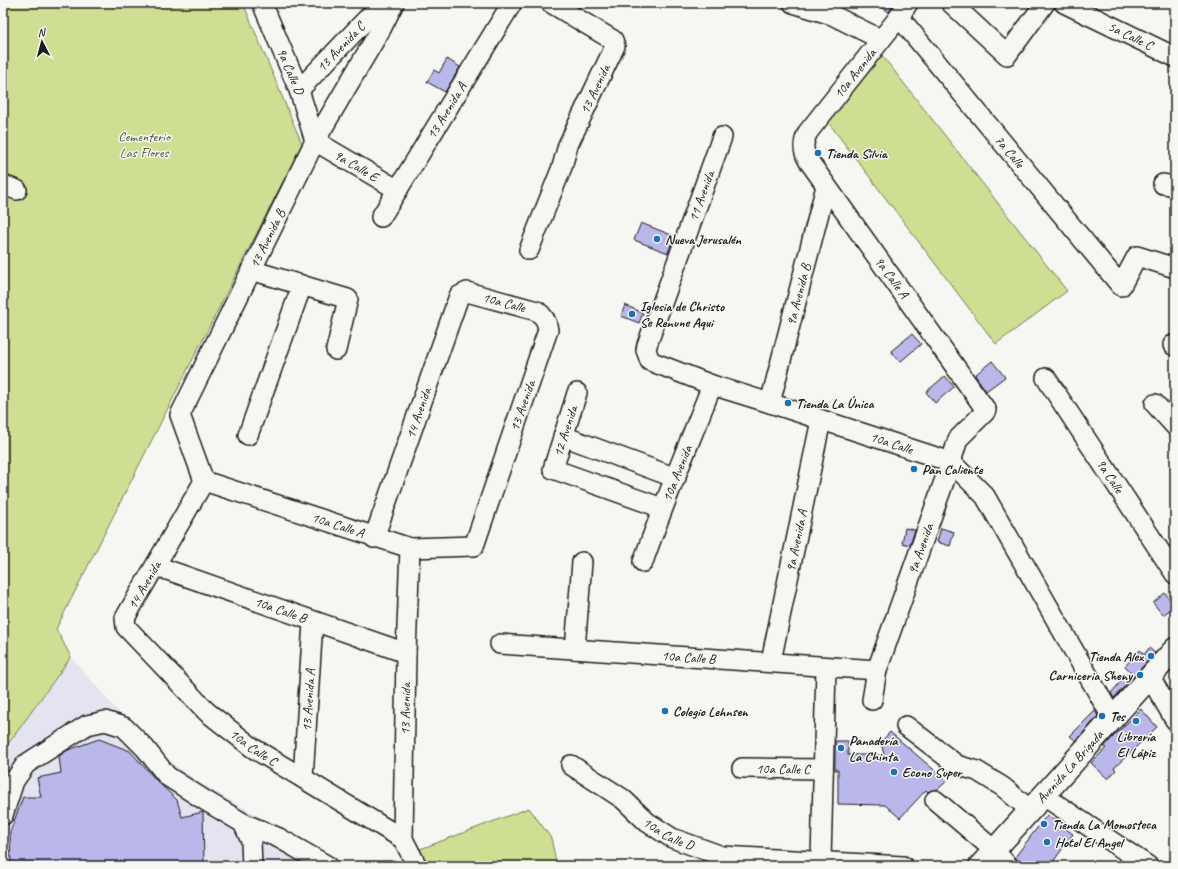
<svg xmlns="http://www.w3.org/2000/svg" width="1178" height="869" viewBox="0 0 1178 869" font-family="Caveat,sans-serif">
	<rect width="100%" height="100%" fill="#f6f6f2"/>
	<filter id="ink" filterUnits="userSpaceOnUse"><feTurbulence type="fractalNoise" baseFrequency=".025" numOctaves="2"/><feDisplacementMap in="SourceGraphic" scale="8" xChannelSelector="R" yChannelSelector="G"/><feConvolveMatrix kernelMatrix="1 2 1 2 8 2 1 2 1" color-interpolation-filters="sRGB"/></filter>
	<g filter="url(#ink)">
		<path fill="#e4e3f0" d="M 71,657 L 147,745 L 198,782 L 312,846 L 335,866 L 3,866 L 3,751 Z"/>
		<g fill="#cedf93" stroke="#757e58">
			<path d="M 3,3 L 243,3 L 302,144 L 56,629 L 71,657 L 3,751 Z"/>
			<path d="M 877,49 L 1067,291 L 996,344 L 828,122 L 846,88 Z"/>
			<path d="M 529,808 L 551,838 L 557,866 L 423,866 L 415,851 Z"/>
		</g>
		<g fill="#bab8ea" stroke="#1c1c1c">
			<path d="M 875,3 L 895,3 L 889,12 Z"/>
			<path d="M 447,59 L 460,67 L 445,92 L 427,82 L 434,70 L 439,73 Z"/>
			<path d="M 641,223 L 674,236 L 668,253 L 634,240 Z"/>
			<path d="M 625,305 L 643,313 L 639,323 L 621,316 Z"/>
			<path d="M 912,334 L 921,344 L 900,362 L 891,351 Z"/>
			<path d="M 992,361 L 1005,377 L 986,391 L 975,375 Z"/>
			<path d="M 945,376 L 954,387 L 935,403 L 926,392 Z"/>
			<path d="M 905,528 L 915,530 L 910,545 L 902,543 Z"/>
			<path d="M 941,528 L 954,532 L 950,546 L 937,542 Z"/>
			<path d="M 1165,593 L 1175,606 L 1163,615 L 1153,603 Z"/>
			<path d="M 1149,648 L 1155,653 L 1114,698 L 1111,693 L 1130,671 L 1125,666 L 1140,650 L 1144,655 Z"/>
			<path d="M 1141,709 L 1157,727 L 1114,768 L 1116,770 L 1108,779 L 1091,763 L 1106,748 L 1104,747 L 1113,737 Z"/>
			<path d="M 1095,711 L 1098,716 L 1076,741 L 1070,736 Z"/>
			<path d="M 890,732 L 947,781 L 938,789 L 928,792 L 926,790 L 900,818 L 885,805 L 838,804 L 838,770 L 835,770 L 835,741 L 848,741 L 848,755 L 884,755 L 881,742 Z"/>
			<path d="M 99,739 L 130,751 L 156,780 L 177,800 L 182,817 L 203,812 L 204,866 L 11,866 L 10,832 L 23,797 L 41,797 L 37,778 L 61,773 L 59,756 L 68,750 Z"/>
			<path d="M 1047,815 L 1073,834 L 1050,866 L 1025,866 L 1015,857 Z"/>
		</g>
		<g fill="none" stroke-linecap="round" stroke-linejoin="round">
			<defs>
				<g id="minor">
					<path id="s1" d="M 262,3 L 299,90 L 315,141 L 398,190"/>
					<path d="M 793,3 L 832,15 L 880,39"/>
					<path d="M 951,3 L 1007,55 L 1045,3"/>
					<path id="s2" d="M 1064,3 L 1175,57"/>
					<path id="s3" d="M 899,17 L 1121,286 L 1137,256 L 1175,268"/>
					<path id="s4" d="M 299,90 L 382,3"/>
					<path id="s5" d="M 722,137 L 647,345 L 646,350 L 650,361 L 712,385 L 770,403 L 951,462 L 985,496 L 1113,719"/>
					<path d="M 1163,184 L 1175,186"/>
					<path d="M 3,185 L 17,190"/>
					<path id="s6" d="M 381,217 L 512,3"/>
					<path id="s7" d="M 529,250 L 562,167 L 568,145 L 615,46 L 613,40 L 551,3"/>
					<path d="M 251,270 L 348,299 L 336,350"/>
					<path d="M 1173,345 L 1175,346"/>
					<path id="s8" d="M 1046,378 L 1175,574"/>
					<path d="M 577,393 L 553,469 L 662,508"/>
					<path id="s9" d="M 770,403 L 826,186"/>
					<path d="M 1155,404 L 1175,426"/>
					<path d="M 248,435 L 302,285"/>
					<path d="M 563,436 L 676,478"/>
					<path id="s10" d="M 204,481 L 410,548 L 474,546 L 548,330 C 547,321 544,316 537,311 L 467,292 L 459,296 L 374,538"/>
					<path id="s11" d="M 204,481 L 180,415 L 315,141 L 381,29 L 394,3"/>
					<path id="s12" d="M 204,481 L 125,618 L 126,627 L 207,712 L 253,748 L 403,839"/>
					<path d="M 410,548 L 406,653 L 403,839 L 417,866"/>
					<path id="s13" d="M 643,562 C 664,502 689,444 712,385"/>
					<path id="s14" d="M 156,566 L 406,653"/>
					<path id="s15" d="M 500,644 L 877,670"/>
					<path d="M 575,649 L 582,562"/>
					<path id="s16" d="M 771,661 L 821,420"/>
					<path d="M 1150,677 L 1175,720"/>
					<path id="s17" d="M 872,700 L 877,670 L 951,462 L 958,439 L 985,412 L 986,410 L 808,160 C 802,150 803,142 808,132 L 899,17 L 908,3"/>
					<path d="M 906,726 L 957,765 L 977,771 L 1003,787 L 1030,810"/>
					<path id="s18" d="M 571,765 L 623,799 L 647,822 L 672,838 L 722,856 L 903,866"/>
					<path id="s19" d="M 742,768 L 823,769"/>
					<path id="s20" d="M 303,778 L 313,622"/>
					<path d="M 1044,796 L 1148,866"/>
					<path d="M 935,800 L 994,850 L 1008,866"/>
					<path d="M 3,815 L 14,781 L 26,764 L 87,725 L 105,721 L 124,727 L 145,748 L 167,776 L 206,801 L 243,823 L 279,838 L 328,866"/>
					<path d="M 243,823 L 251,841 L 252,866"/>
					<path d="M 821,860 L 826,668"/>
				</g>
				<g id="major">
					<path id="s21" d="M 980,866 L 1175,649"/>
				</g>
			</defs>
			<use href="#minor" stroke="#1c1c1c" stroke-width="22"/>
			<use href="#major" stroke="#1c1c1c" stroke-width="25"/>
			<use href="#minor" stroke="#f6f6f2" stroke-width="19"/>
			<use href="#major" stroke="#f6f6f2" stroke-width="22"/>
		</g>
	</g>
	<g fill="#1f6fb2" stroke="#f6f6f2" stroke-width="1.5">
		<circle cx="818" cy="153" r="4"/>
		<circle cx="657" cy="239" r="4"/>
		<circle cx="632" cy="314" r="4"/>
		<circle cx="788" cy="403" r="4"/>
		<circle cx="914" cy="469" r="4"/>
		<circle cx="1151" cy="656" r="4"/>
		<circle cx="1140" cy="675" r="4"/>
		<circle cx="665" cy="711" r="4"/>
		<circle cx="1102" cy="716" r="4"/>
		<circle cx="1136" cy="721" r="4"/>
		<circle cx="841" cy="748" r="4"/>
		<circle cx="894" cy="772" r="4"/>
		<circle cx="1044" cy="824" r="4"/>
		<circle cx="1047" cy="842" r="4"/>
	</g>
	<g text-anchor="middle" stroke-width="3" stroke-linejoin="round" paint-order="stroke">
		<g font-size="14" fill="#1c1c1c" stroke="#f6f6f2">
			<text dy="5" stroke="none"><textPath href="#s2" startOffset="74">5a Calle C</textPath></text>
			<text dy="5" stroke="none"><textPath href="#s4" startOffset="60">13 Avenida C</textPath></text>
			<text dy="5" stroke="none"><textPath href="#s1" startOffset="74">9a Calle D</textPath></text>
			<text dy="5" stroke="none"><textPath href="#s17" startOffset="727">10a Avenida</textPath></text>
			<text dy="5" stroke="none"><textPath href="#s7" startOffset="174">13 Avenida</textPath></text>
			<text dy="5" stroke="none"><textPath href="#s6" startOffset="125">13 Avenida A</textPath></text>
			<text dy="5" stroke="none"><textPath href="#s3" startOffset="174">7a Calle</textPath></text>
			<text dy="5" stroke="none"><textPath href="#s1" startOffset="196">9a Calle E</textPath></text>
			<text transform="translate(701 196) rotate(-70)" y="5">11 Avenida</text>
			<text dy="5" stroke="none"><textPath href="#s11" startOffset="267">13 Avenida B</textPath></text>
			<text transform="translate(892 277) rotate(54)" y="5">9a Calle A</text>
			<text dy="5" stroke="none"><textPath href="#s9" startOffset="112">9a Avenida B</textPath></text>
			<text transform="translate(504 302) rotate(15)" y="5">10a Calle</text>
			<text dy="5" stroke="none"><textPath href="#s10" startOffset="429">13 Avenida</textPath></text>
			<text transform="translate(418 413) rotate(-71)" y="5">14 Avenida</text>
			<text transform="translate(565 431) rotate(-72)" y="5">12 Avenida</text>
			<text dy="5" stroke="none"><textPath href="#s5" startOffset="493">10a Calle</textPath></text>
			<text dy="5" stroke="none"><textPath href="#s13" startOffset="95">10a Avenida</textPath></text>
			<text dy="5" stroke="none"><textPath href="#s8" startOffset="117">9a Calle</textPath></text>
			<text dy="5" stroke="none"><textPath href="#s10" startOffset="141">10a Calle A</textPath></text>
			<text dy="5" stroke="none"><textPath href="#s16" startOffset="123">9a Avenida A</textPath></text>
			<text dy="5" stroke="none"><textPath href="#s17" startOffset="159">9a Avenida</textPath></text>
			<text transform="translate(144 585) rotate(-60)" y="5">14 Avenida</text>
			<text dy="5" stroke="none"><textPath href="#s14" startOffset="132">10a Calle B</textPath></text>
			<text dy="5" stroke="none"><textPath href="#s15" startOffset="189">10a Calle B</textPath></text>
			<text dy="5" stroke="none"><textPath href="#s20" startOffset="78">13 Avenida A</textPath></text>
			<text transform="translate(405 709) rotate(-89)" y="5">13 Avenida</text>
			<text dy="5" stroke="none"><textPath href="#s12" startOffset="343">10a Calle C</textPath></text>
			<text dy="5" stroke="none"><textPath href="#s21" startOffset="134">Avenida La Brigada</textPath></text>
			<text dy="5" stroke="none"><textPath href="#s19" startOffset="41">10a Calle C</textPath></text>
			<text dy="5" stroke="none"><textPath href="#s18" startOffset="120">10a Calle D</textPath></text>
		</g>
		<g font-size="14" fill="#515640" stroke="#f6f6f2">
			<text x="144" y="141">Cementerio<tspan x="144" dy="16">Las Flores</tspan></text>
		</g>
		<g font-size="14" font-weight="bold" fill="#1c1c1c" stroke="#f6f6f2" text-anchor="start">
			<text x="826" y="158">Tienda Silvia</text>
			<text x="665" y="244">Nueva Jerusalén</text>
			<text x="640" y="311">Iglesia de Christo<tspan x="640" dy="16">Se Renune Aqui</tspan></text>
			<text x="796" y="408">Tienda La Única</text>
			<text x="922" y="474">Pan Caliente</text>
			<text x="1143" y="661" text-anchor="end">Tienda Alex</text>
			<text x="1132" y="680" text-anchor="end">Carniceria Sheny</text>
			<text x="673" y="716">Colegio Lehnsen</text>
			<text x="1110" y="721">Tes</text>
			<text x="1136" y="741" text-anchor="middle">Librería<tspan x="1136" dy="16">El Lápiz</tspan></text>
			<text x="849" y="745">Panadería<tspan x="849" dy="16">La Chinta</tspan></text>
			<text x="902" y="777">Econo Super</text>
			<text x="1052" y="829">Tienda La Momosteca</text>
			<text x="1055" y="847">Hotel El Angel</text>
		</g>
	</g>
	<rect width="1178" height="869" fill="none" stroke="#f6f6f2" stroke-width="16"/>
	<rect x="8" y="8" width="1162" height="853" fill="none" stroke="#1c1c1c" stroke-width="1.5" filter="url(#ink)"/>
	<g transform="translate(42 42) rotate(354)" stroke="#f6f6f2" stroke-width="3" paint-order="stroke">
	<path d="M0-3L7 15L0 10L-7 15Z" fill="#1c1c1c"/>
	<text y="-6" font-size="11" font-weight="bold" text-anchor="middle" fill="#1c1c1c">N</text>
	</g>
</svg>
